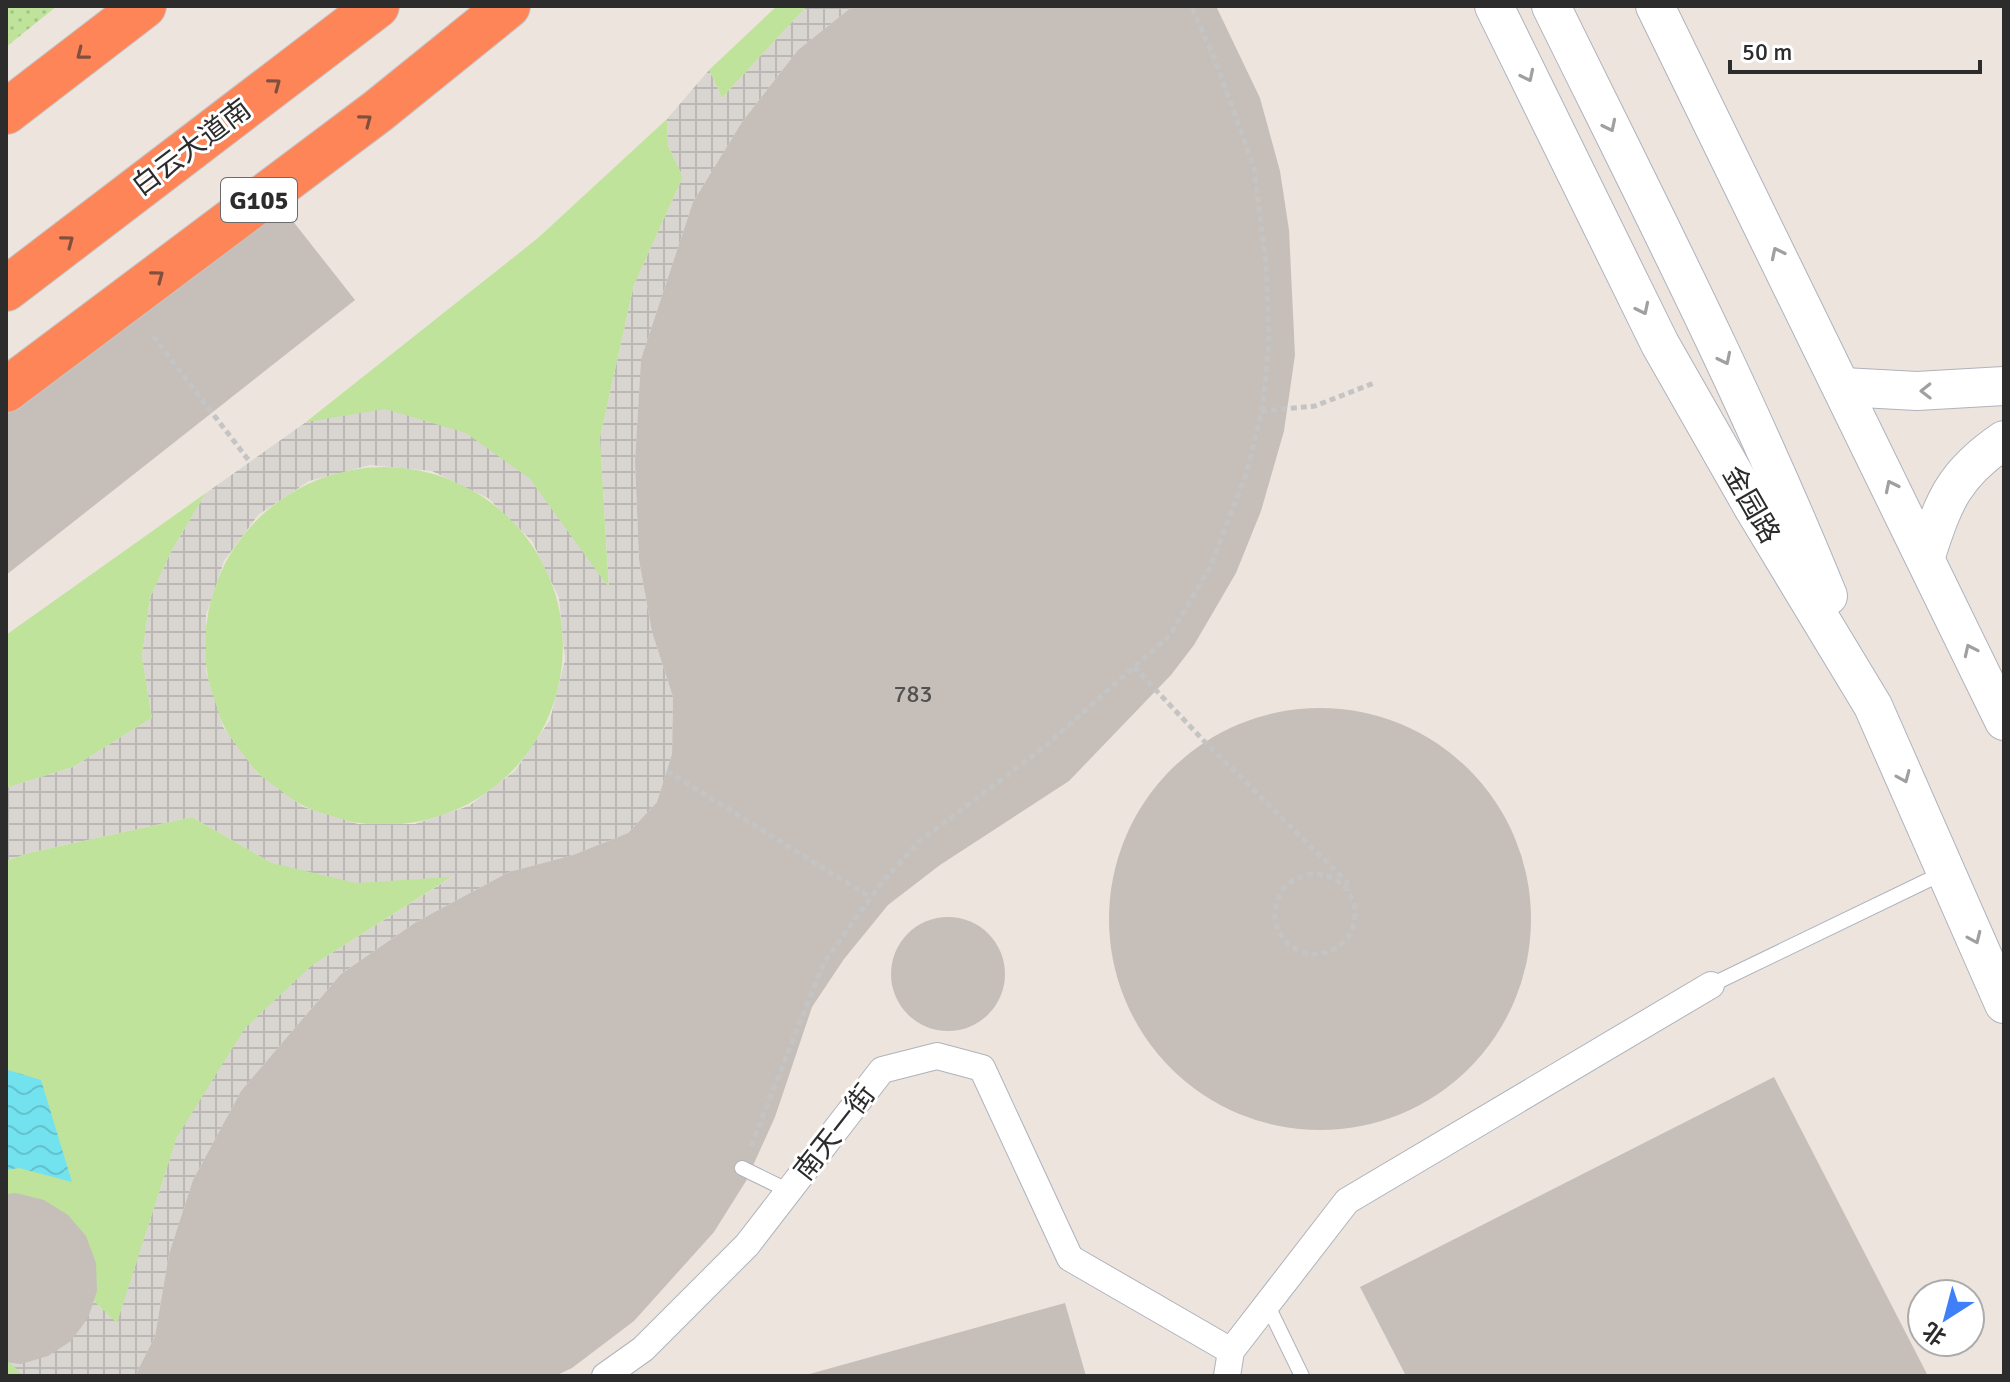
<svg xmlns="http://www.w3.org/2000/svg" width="2010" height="1382" viewBox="0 0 2010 1382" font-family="Signika,'Noto Sans SC',sans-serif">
	<defs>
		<pattern id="garden-dots" width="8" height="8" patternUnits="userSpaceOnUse" patternTransform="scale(2)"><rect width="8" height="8" fill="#bfe39b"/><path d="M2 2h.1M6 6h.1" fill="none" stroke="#a4c386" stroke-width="1.8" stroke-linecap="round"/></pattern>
		<pattern id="plaza-grid" width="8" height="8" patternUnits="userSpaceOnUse" patternTransform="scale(2)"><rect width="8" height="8" fill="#d9d5d1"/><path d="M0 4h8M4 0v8" fill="none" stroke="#bab7b4"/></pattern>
		<pattern id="water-waves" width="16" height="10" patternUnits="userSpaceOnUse" patternTransform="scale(2)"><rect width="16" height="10" fill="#72e2ef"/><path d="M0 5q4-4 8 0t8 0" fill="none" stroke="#63c2cd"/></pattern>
	</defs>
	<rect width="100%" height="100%" fill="#ede4de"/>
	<g fill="#bfe39b">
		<path d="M 777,6 L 807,6 L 722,98 L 709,70 Z"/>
		<path d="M 667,119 L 668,145 L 683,177 L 634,285 L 600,438 L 609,590 L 529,478 L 306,422 L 538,238 Z"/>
		<circle cx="384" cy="646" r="179"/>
		<path d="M 206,493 L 171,552 L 150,598 L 142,656 L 152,718 L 73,767 L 6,788 L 6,635 Z"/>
		<path d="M 192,817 L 272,863 L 453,876 L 310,967 L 177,1137 L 117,1324 L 94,1301 L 11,1363 L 24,1376 L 6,1376 L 6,861 L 28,853 Z"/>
	</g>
	<path fill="url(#garden-dots)" d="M 6,6 L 57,6 L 6,47 Z"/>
	<path fill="url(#plaza-grid)" fill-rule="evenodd" d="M 807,6 L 853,6 L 798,50 L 742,122 L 693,202 L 641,359 L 635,461 L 639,560 L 652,632 L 673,697 L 672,754 L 657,802 L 628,833 L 573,855 L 509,872 L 416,922 L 341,974 L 241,1091 L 193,1180 L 169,1254 L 155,1336 L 135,1376 L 24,1376 L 10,1363 L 93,1300 L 117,1323 L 177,1137 L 245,1028 L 310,967 L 452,877 L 356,883 L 272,863 L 192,817 L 28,853 L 6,861 L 6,788 L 73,767 L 152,718 L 142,656 L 150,598 L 171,552 L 206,493 L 306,422 L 385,409 L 466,433 L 529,478 L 609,588 L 600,438 L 634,285 L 683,177 L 668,145 L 667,119 L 709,70 L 722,98 ZM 370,465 L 432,471 L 488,498 L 532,541 L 559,598 L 565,660 L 550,720 L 515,771 L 469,806 L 415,824 L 358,824 L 303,807 L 257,773 L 223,727 L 206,672 L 206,615 L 224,561 L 258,515 L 309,481 Z"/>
	<path fill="url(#water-waves)" d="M 8,1070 L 41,1080 L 72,1182 L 19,1168 L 6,1170 L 6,1071 Z"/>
	<g fill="#c6bfb9">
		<path d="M 853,6 L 1216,6 L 1260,98 L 1280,171 L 1289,230 L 1295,355 L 1284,431 L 1261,511 L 1236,573 L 1194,645 L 1171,675 L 1069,781 L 940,865 L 888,905 L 844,959 L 812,1007 L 775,1117 L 746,1181 L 714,1232 L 634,1321 L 572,1368 L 555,1376 L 135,1376 L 155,1336 L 169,1254 L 193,1180 L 241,1091 L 341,974 L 416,922 L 509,872 L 573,855 L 628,833 L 657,802 L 672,754 L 673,697 L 652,632 L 639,560 L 635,461 L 641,359 L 693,202 L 742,122 L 798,50 Z"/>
		<path d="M 277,201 L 355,300 L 6,575 L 6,415 Z"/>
		<circle cx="1320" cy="919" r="211"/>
		<circle cx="948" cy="974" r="57"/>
		<path d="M 1774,1077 L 1928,1376 L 1406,1376 L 1360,1287 Z"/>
		<path d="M 16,1193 L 44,1200 L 68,1215 L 86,1236 L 96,1263 L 97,1291 L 88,1318 L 71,1341 L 48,1356 L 21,1364 L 6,1362 L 6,1194 Z"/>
		<path d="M 1065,1303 L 1086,1376 L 806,1376 L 806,1375 Z"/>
	</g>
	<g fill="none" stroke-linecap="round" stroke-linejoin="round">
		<defs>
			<g id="lane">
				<path d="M 1711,985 L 1945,872"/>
				<path d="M 742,1168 L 789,1191"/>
				<path d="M 1267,1304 L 1302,1376"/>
			</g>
			<g id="street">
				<path d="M 605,1376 L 643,1349 L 747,1245 L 882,1070 L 937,1056 L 982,1068 L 1070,1258 L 1231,1351"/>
				<path d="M 1227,1376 L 1231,1351 L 1347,1201 L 1711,985"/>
			</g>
			<g id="secondary">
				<path d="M 1494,6 L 1660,344 L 1754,509 L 1873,706 L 2004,1004"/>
				<path d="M 1551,6 C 1647,201 1746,394 1828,596"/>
				<path d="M 1655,6 L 2004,721"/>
				<path d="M 1843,387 L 1917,391 L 2004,386"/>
				<path d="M 1926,556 C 1944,500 1954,474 2004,440"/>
			</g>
			<g id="highway">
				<path d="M 6,112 L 144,6"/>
				<path d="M 6,289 L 377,6"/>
				<path d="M 6,390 L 378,111 L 508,6"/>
			</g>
		</defs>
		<use href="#lane" stroke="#aeb3bc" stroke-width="16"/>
		<use href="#street" stroke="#aeb3bc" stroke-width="28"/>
		<use href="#secondary" stroke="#aeb3bc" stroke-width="40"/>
		<use href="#highway" stroke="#c4c4c4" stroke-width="46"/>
		<g stroke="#c4c4c4" stroke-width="5" stroke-dasharray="6 4" stroke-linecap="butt">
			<path d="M 153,336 L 250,462"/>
			<path d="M 1261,411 L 1315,406 L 1374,383"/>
			<path d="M 1134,667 L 1205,742 L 1347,882 L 1348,891"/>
			<path d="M 667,771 L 870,897"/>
			<circle cx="1315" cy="914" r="40"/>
			<path d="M 751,1146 L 824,962 L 883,881 L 920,841 L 1042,749 L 1170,635 L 1210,567 L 1247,472 L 1263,405 L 1269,342 L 1266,263 L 1254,168 L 1216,62 L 1191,6"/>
		</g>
		<use href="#lane" stroke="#fff" stroke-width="14"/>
		<use href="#street" stroke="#fff" stroke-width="26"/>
		<use href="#secondary" stroke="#fff" stroke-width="38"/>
		<use href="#highway" stroke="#fe8558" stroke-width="44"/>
	</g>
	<defs><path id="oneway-chevron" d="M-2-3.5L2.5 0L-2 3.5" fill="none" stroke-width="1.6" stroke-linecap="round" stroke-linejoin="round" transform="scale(2)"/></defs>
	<g stroke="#80503e">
		<use href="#oneway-chevron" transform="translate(82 54) rotate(142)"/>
		<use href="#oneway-chevron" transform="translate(275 84) rotate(-37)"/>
		<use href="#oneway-chevron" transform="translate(366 120) rotate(-37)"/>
		<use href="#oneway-chevron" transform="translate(68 241) rotate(-37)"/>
		<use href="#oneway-chevron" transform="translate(158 276) rotate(-37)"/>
	</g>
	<g stroke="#a0a0a0">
		<use href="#oneway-chevron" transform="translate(1528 76) rotate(64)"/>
		<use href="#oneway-chevron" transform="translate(1610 126) rotate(64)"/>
		<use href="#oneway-chevron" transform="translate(1777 253) rotate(-116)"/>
		<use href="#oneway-chevron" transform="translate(1643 309) rotate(64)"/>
		<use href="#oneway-chevron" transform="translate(1725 359) rotate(64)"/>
		<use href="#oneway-chevron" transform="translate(1926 391) rotate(179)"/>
		<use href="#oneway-chevron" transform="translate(1891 486) rotate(-116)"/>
		<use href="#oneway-chevron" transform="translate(1970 650) rotate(-115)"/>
		<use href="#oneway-chevron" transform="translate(1904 777) rotate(67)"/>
		<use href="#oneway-chevron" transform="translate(1975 938) rotate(66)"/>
	</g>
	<g text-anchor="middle" stroke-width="6" stroke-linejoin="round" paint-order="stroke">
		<g font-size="24" fill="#52514f">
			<text x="913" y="702">783</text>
		</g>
		<rect fill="#fff" stroke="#6b6b6b" stroke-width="2" x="221" y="178" width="76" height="44" rx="6"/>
		<g font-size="26" font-weight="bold" fill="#2c2c2c">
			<text x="259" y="209">G105</text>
		</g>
		<g font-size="28" fill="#2c2c2c" stroke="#fff">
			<text transform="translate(191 147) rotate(-37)" y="10">白云大道南</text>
			<text transform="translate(1752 504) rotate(60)" y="10">金园路</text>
			<text transform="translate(834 1132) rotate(-52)" y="10">南天一街</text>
		</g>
	</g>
	<rect width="2010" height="1382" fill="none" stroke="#2c2c2c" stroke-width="16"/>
	<g transform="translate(1946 1318) rotate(216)"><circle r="38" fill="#ffffff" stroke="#ababab" stroke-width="2"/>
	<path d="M0-6L14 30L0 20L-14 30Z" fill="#3f80f9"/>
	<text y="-12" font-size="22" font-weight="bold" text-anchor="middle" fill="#2c2c2c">北</text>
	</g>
	<path d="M1730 60v12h250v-12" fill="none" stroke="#2c2c2c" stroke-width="4"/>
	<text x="1742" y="60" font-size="24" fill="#2c2c2c" stroke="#ffffff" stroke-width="6" paint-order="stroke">50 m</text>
</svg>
